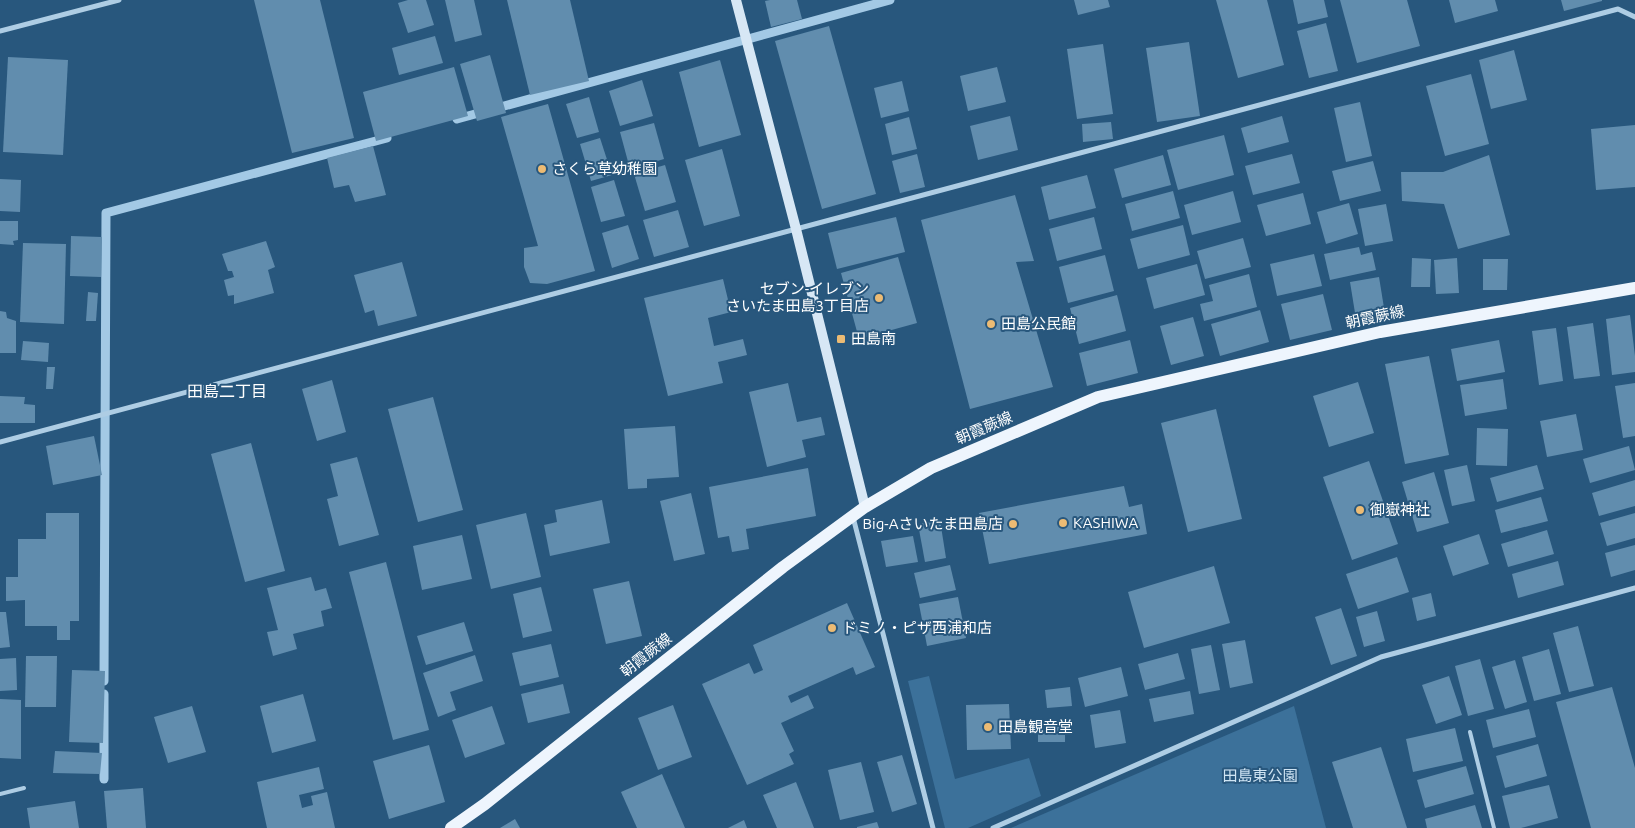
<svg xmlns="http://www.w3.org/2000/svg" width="1635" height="828" viewBox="0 0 1635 828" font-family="Ubuntu,'Noto Sans JP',sans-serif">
	<rect width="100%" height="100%" fill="#28577d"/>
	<g fill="#3c719a">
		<path d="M 929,676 L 955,779 L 1029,758 L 1041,796 L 968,828 L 945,828 L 908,681 Z"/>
		<path d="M 1294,706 L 1326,828 L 1011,828 Z"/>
	</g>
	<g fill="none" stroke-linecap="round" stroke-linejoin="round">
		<g stroke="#a3c9e5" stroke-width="9">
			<path d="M 457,119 L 890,0"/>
			<path d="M 104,681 L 106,213 L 387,138"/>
			<path d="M 104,779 L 104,694"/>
		</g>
	</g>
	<g fill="#618dae">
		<path d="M 254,0 L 320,0 L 354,138 L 292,153 Z"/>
		<path d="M 408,0 L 426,0 L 434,25 L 408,33 L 398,3 Z"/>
		<path d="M 445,0 L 474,0 L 482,35 L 455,42 Z"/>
		<path d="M 507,0 L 570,0 L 589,81 L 530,95 Z"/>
		<path d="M 770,0 L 797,0 L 802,19 L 771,27 L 765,1 Z"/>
		<path d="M 1074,0 L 1108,0 L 1110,7 L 1078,15 Z"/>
		<path d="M 1216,0 L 1267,0 L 1284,65 L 1238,78 Z"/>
		<path d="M 1293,0 L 1324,0 L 1328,17 L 1298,24 Z"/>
		<path d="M 1340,0 L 1407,0 L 1420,46 L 1357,63 Z"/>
		<path d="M 1449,0 L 1495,0 L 1498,11 L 1455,23 Z"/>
		<path d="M 1561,0 L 1602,0 L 1602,1 L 1564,11 Z"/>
		<path d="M 1326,23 L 1338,71 L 1309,78 L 1297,31 Z"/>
		<path d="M 829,26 L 876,194 L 822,209 L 775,41 Z"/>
		<path d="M 435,36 L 443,63 L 399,75 L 392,48 Z"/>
		<path d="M 1189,42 L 1200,116 L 1157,122 L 1146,48 Z"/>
		<path d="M 1103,44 L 1113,114 L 1077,119 L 1067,49 Z"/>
		<path d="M 1514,50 L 1527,100 L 1491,109 L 1479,60 Z"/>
		<path d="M 490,55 L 506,113 L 477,121 L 460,64 Z"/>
		<path d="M 8,57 L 68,60 L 63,155 L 3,152 Z"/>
		<path d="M 720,60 L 741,135 L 699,147 L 679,72 Z"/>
		<path d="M 454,67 L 468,116 L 376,141 L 363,92 Z"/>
		<path d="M 997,67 L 1006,102 L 968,111 L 960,76 Z"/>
		<path d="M 1471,74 L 1489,144 L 1445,156 L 1426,86 Z"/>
		<path d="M 642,80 L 653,116 L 620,126 L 609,91 Z"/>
		<path d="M 902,81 L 909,111 L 881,118 L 874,88 Z"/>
		<path d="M 589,97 L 599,132 L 577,138 L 566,104 Z"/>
		<path d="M 1360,102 L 1372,156 L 1346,162 L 1334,108 Z"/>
		<path d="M 548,104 L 595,271 L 547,284 L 530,283 L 524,267 L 524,248 L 538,246 L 501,117 Z"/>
		<path d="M 1010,116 L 1018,150 L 978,160 L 970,126 Z"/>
		<path d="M 1282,116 L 1289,142 L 1248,153 L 1241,128 Z"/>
		<path d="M 909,117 L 917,149 L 892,155 L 885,124 Z"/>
		<path d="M 1111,122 L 1113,139 L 1083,142 L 1082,124 Z"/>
		<path d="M 654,123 L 664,159 L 630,169 L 620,132 Z"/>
		<path d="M 1635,125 L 1635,187 L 1596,190 L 1591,129 Z"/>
		<path d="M 1224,135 L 1234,175 L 1178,190 L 1167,150 Z"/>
		<path d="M 600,138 L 612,175 L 591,181 L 580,144 Z"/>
		<path d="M 373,146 L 386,195 L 355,202 L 349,185 L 334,188 L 327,158 Z"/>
		<path d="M 722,149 L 740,216 L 704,226 L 685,160 Z"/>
		<path d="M 917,154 L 925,187 L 900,193 L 892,161 Z"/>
		<path d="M 1292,154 L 1300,183 L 1253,195 L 1245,166 Z"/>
		<path d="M 1163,155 L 1171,185 L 1122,198 L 1114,169 Z"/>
		<path d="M 1489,155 L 1510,235 L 1458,249 L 1444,204 L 1402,201 L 1401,172 L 1443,172 Z"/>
		<path d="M 1373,161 L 1381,191 L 1340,201 L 1332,171 Z"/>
		<path d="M 665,165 L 676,202 L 645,211 L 634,174 Z"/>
		<path d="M 1087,175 L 1096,208 L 1049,220 L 1041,187 Z"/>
		<path d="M 0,179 L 21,180 L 20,212 L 0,211 Z"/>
		<path d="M 614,180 L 625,216 L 601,222 L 591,187 Z"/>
		<path d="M 1173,191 L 1180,218 L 1132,231 L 1125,204 Z"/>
		<path d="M 1233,191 L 1241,222 L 1192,235 L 1184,205 Z"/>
		<path d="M 1303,193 L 1311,224 L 1266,236 L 1257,205 Z"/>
		<path d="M 1015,195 L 1034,261 L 1016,262 L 1053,387 L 970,409 L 921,220 Z"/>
		<path d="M 1349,203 L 1358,234 L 1326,244 L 1317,212 Z"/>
		<path d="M 1386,204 L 1393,241 L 1365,246 L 1358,209 Z"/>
		<path d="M 678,210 L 689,247 L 654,257 L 643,220 Z"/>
		<path d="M 896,217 L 905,252 L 837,269 L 828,233 Z"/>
		<path d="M 1094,217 L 1102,249 L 1057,261 L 1049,229 Z"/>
		<path d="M 0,221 L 18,221 L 18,240 L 13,241 L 14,245 L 0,244 Z"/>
		<path d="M 628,225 L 639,259 L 612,268 L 602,233 Z"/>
		<path d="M 1183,225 L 1190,255 L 1138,269 L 1130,239 Z"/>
		<path d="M 71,236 L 102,237 L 101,277 L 70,276 Z"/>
		<path d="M 1243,238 L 1251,267 L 1205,279 L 1197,251 Z"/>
		<path d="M 266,241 L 275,267 L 268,270 L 274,293 L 234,304 L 234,295 L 228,296 L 224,280 L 234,277 L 232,271 L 228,271 L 222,254 Z"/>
		<path d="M 23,243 L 66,244 L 64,324 L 20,322 Z"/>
		<path d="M 1359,247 L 1361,255 L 1372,252 L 1376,270 L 1330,280 L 1324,254 Z"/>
		<path d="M 1314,254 L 1322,286 L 1277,296 L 1270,264 Z"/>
		<path d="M 1105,255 L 1114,291 L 1068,303 L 1059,267 Z"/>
		<path d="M 898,257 L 917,323 L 859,339 L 841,273 Z"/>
		<path d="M 1412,258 L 1431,259 L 1430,287 L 1411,287 Z"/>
		<path d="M 1457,258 L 1459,293 L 1436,294 L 1434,260 Z"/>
		<path d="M 1483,259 L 1508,259 L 1507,290 L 1483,290 Z"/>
		<path d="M 402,262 L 417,316 L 378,326 L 374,310 L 365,313 L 354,275 Z"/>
		<path d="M 1197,264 L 1205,295 L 1154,309 L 1146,278 Z"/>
		<path d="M 1249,274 L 1257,307 L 1204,321 L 1200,304 L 1213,301 L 1209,285 Z"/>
		<path d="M 1379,277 L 1385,314 L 1356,319 L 1350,282 Z"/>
		<path d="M 723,279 L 731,312 L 708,318 L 714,346 L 743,339 L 747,355 L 718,362 L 723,383 L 668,396 L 644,298 Z"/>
		<path d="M 88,292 L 98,293 L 96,321 L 86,321 Z"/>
		<path d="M 1323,294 L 1332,330 L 1290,340 L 1281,304 Z"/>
		<path d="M 1117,295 L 1126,331 L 1079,344 L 1070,308 Z"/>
		<path d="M 1260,310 L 1269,342 L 1220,356 L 1211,324 Z"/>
		<path d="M 0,311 L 6,312 L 7,318 L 16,321 L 16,353 L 0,353 Z"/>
		<path d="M 1630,315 L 1635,356 L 1635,372 L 1612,375 L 1606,319 Z"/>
		<path d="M 1193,317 L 1204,356 L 1171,365 L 1160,326 Z"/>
		<path d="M 1593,323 L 1600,376 L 1574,379 L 1567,327 Z"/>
		<path d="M 1556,328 L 1563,381 L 1539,385 L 1532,331 Z"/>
		<path d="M 1130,340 L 1138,373 L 1087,386 L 1079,353 Z"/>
		<path d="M 1499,340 L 1505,372 L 1457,381 L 1451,349 Z"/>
		<path d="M 23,341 L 49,343 L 48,362 L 21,360 Z"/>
		<path d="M 1429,356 L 1449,455 L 1405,464 L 1385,364 Z"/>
		<path d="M 47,367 L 55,367 L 53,389 L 46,389 Z"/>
		<path d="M 1503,379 L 1507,409 L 1465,416 L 1460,385 Z"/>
		<path d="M 332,380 L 346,432 L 317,441 L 302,389 Z"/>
		<path d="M 1358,382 L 1374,433 L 1329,447 L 1313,396 Z"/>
		<path d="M 788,383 L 797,422 L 821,417 L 825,435 L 802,440 L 806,457 L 767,467 L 749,392 Z"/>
		<path d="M 1635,383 L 1635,436 L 1623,438 L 1615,386 Z"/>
		<path d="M 0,396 L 25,397 L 24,404 L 35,405 L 35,423 L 0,423 Z"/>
		<path d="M 433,397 L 463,510 L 418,522 L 388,409 Z"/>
		<path d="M 1216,409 L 1242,519 L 1188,532 L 1161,423 Z"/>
		<path d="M 1576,414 L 1583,450 L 1547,457 L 1540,421 Z"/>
		<path d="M 675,426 L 679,477 L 647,479 L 647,488 L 628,489 L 624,429 Z"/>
		<path d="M 1477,428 L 1508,429 L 1507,466 L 1476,465 Z"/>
		<path d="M 94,436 L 102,475 L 53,485 L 46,446 Z"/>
		<path d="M 251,443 L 285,571 L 245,582 L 211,454 Z"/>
		<path d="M 1629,446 L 1635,470 L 1590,483 L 1583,459 Z"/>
		<path d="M 357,457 L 379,535 L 339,546 L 327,499 L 338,496 L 330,464 Z"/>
		<path d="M 1369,461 L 1398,544 L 1352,560 L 1323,477 Z"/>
		<path d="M 1467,465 L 1475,501 L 1452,506 L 1444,470 Z"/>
		<path d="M 1537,465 L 1544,489 L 1497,502 L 1490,478 Z"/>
		<path d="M 808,468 L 816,516 L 746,529 L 749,549 L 732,552 L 729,536 L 718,538 L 709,487 Z"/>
		<path d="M 1434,472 L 1449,523 L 1417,532 L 1402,482 Z"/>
		<path d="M 1635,480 L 1635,506 L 1599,516 L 1592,493 Z"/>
		<path d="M 1124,486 L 1129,507 L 1142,504 L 1147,534 L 989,564 L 979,513 Z"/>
		<path d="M 691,493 L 705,554 L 674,561 L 660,501 Z"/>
		<path d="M 1541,497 L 1548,521 L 1501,533 L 1495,510 Z"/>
		<path d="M 602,500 L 610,543 L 550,556 L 544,525 L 557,522 L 555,510 Z"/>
		<path d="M 46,513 L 79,513 L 79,621 L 70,621 L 70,640 L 57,640 L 57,626 L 25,626 L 25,600 L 6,601 L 6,577 L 18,577 L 18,539 L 46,539 Z"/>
		<path d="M 526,513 L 541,577 L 491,589 L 476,525 Z"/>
		<path d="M 1635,513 L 1635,538 L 1607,546 L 1600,523 Z"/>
		<path d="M 940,520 L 946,558 L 925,562 L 918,524 Z"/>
		<path d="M 1547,530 L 1554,554 L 1508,567 L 1501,544 Z"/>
		<path d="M 1479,534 L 1489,564 L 1453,576 L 1443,546 Z"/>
		<path d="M 462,535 L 472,579 L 422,590 L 413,546 Z"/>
		<path d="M 913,536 L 918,562 L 886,567 L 881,541 Z"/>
		<path d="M 1635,545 L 1635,570 L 1611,577 L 1605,553 Z"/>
		<path d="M 1397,557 L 1409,592 L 1358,609 L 1346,574 Z"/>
		<path d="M 1558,561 L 1564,585 L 1518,598 L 1512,574 Z"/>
		<path d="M 386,562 L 429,730 L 393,740 L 349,572 Z"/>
		<path d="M 950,565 L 956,590 L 920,598 L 914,573 Z"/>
		<path d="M 1214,566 L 1230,623 L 1144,648 L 1128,592 Z"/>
		<path d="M 311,577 L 315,591 L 326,588 L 332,608 L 321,611 L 324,626 L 293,634 L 297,649 L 273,656 L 267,632 L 278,630 L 267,588 Z"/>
		<path d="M 629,581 L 642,636 L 606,644 L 593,589 Z"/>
		<path d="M 541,587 L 552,631 L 523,638 L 513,594 Z"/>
		<path d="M 1431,593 L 1436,616 L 1417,621 L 1412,598 Z"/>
		<path d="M 958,597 L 966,638 L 927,646 L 919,604 Z"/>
		<path d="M 847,603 L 875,667 L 856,675 L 853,667 L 788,696 L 791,703 L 808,695 L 814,708 L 781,723 L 794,751 L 789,754 L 794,764 L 747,785 L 702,684 L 749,663 L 754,674 L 763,670 L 753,645 Z"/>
		<path d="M 1341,608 L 1357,656 L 1331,665 L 1315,617 Z"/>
		<path d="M 1377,611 L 1385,641 L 1364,647 L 1356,617 Z"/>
		<path d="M 0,612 L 6,612 L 10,647 L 0,648 Z"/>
		<path d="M 464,622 L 473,651 L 426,665 L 417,636 Z"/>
		<path d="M 1578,626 L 1594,686 L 1569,692 L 1553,633 Z"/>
		<path d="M 1245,640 L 1253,683 L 1230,688 L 1222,644 Z"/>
		<path d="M 551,644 L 559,677 L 520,686 L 512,653 Z"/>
		<path d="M 1211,645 L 1220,690 L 1199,694 L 1191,649 Z"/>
		<path d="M 1549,649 L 1561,694 L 1534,701 L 1522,657 Z"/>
		<path d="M 1178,653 L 1185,679 L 1145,690 L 1138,664 Z"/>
		<path d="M 475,655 L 483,681 L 450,692 L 456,710 L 438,717 L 423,673 Z"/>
		<path d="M 26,656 L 57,656 L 56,707 L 25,707 Z"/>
		<path d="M 16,658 L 17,690 L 0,691 L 0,659 Z"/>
		<path d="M 1480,659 L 1494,709 L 1468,716 L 1455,666 Z"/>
		<path d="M 1515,660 L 1527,702 L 1505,709 L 1492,667 Z"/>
		<path d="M 1121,667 L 1128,696 L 1085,707 L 1078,678 Z"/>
		<path d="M 72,670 L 105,671 L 103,743 L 69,742 Z"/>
		<path d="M 1449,676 L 1462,715 L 1436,724 L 1422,685 Z"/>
		<path d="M 563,684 L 570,713 L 528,723 L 521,694 Z"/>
		<path d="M 1070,687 L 1072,706 L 1047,708 L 1045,690 Z"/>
		<path d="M 1612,687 L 1635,768 L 1635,828 L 1591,828 L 1556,702 Z"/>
		<path d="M 1190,691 L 1194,714 L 1154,722 L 1149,699 Z"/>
		<path d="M 303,694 L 316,741 L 272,753 L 260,706 Z"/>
		<path d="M 0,699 L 21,700 L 21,759 L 0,758 Z"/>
		<path d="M 1009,704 L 1011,749 L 967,750 L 966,705 Z"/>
		<path d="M 673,705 L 692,757 L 658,770 L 638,718 Z"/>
		<path d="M 192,706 L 206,752 L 168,763 L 154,717 Z"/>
		<path d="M 492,706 L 505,744 L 465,758 L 452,720 Z"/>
		<path d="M 1529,709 L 1536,737 L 1493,748 L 1486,720 Z"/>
		<path d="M 1120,710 L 1126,743 L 1095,748 L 1090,715 Z"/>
		<rect x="1038" y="720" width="27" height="22"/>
		<path d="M 1455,728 L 1463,761 L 1413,772 L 1406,739 Z"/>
		<path d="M 1538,744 L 1547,776 L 1505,788 L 1496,756 Z"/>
		<path d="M 429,745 L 445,802 L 389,819 L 373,761 Z"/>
		<path d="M 1381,747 L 1407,828 L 1353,828 L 1332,762 Z"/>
		<path d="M 55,751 L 102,753 L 100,774 L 53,773 Z"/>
		<path d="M 902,755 L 917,804 L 892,812 L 877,762 Z"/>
		<path d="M 861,762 L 874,812 L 840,820 L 828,770 Z"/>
		<path d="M 1466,766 L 1474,794 L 1425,808 L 1417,780 Z"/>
		<path d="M 319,767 L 324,789 L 299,795 L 302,808 L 313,805 L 311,796 L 327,792 L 335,828 L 267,828 L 257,782 Z"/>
		<path d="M 662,774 L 685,828 L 637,828 L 621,792 Z"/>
		<path d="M 796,782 L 814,828 L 777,828 L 763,795 Z"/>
		<path d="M 1549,785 L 1558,818 L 1521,828 L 1510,828 L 1502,796 Z"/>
		<path d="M 143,788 L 146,828 L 107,828 L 104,791 Z"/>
		<path d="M 75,801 L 79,828 L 30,828 L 27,808 Z"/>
		<path d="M 1475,805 L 1482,828 L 1427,828 L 1425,819 Z"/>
		<path d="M 515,819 L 520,828 L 500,828 Z"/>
		<path d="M 744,820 L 747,828 L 728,828 Z"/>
		<path d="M 877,822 L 879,828 L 857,828 L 857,827 Z"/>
	</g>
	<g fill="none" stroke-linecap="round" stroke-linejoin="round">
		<g stroke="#aecde4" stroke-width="4">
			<path d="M 1470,732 L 1494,828"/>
			<path d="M 0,794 L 24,788"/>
		</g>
		<g stroke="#aecde4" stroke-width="5">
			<path d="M 0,31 L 119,0"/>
			<path d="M 0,442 L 1618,9 L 1635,17"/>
			<path d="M 853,517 L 933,828"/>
			<path d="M 993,828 L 1381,657 L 1635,588"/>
		</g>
		<path stroke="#d7e7f5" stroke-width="10" d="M 736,0 L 796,229 L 865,507"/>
		<path stroke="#eef5fd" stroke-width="12" d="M 451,828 L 485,804 L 783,567 L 865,507 L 931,468 L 1098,397 L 1380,332 L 1635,288"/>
	</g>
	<g fill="#ecbb74" stroke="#28577d" stroke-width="2">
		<circle cx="542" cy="169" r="5"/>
		<circle cx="879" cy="298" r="5"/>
		<circle cx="991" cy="324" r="5"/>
		<rect x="836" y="334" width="10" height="10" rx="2.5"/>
		<circle cx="1360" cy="510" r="5"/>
		<circle cx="1063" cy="523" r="5"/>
		<circle cx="1013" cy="524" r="5"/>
		<circle cx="832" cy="628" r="5"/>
		<circle cx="988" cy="727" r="5"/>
	</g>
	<g text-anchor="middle" stroke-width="4" stroke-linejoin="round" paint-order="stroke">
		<g font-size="15" fill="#fff" stroke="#28577d" text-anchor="start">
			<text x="552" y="174">さくら草幼稚園</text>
			<text x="869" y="294" text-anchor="end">セブン-イレブン<tspan x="869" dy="17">さいたま田島3丁目店</tspan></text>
			<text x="1001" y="329">田島公民館</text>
			<text x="851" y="344">田島南</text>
			<text x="1370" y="515">御嶽神社</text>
			<text x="1073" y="528">KASHIWA</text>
			<text x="1003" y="529" text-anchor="end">Big-Aさいたま田島店</text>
			<text x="842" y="633">ドミノ・ピザ西浦和店</text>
			<text x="998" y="732">田島観音堂</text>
		</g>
		<g font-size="15" fill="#fff" stroke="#28577d">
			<text transform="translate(1375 317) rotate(-12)" y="5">朝霞蕨線</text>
			<text transform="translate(984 428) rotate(-23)" y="5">朝霞蕨線</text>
			<text transform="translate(646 655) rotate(-38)" y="5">朝霞蕨線</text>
		</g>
		<g font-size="15" fill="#d0e5f4" stroke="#28577d">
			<text x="1260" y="781">田島東公園</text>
		</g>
		<g font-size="16" fill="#fff" stroke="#28577d">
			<text x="227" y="397">田島二丁目</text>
		</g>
	</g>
</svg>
